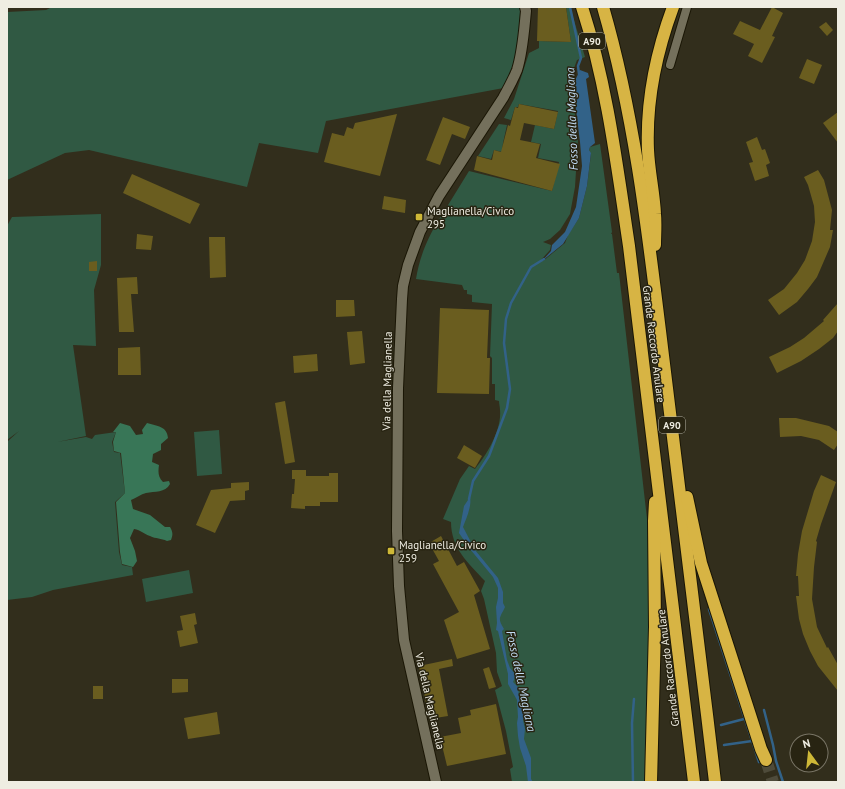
<svg xmlns="http://www.w3.org/2000/svg" width="845" height="789" viewBox="0 0 845 789" font-family="'PT Sans',sans-serif">
	<rect width="100%" height="100%" fill="#322e1c"/>
	<g fill="#305943">
		<path d="M 52,7 L 523,7 L 525,21 L 509,87 L 326,121 L 318,153 L 259,143 L 247,187 L 89,150 L 65,153 L 7,180 L 7,12 L 46,10 Z"/>
		<path d="M 566,7 L 570,7 L 585,57 L 577,60 L 570,79 L 572,101 L 571,105 L 574,106 L 578,139 L 575,187 L 570,214 L 560,230 L 550,239 L 543,242 L 551,245 L 550,250 L 541,260 L 543,261 L 565,243 L 568,235 L 579,218 L 587,186 L 591,154 L 589,150 L 590,147 L 600,144 L 612,232 L 611,234 L 612,234 L 617,273 L 619,273 L 650,545 L 651,575 L 645,782 L 512,782 L 510,769 L 513,767 L 506,731 L 495,690 L 502,686 L 497,672 L 496,653 L 484,599 L 481,591 L 485,581 C 468,563 451,548 451,522 L 443,519 L 460,479 L 469,466 L 475,469 C 487,455 502,429 500,410 C 500,407 499,404 499,401 L 495,400 L 495,384 L 492,384 L 492,358 L 490,356 L 492,304 L 472,302 L 472,295 L 467,294 L 467,290 L 464,290 L 462,285 L 416,279 C 420,254 430,232 445,210 L 535,240 L 445,210 L 469,171 L 552,191 L 559,162 L 538,158 L 541,144 L 531,142 L 535,125 L 554,129 L 558,111 L 519,104 L 518,107 L 515,107 L 511,120 L 504,118 L 514,99 L 529,53 L 539,48 L 539,41 L 571,42 Z"/>
		<path d="M 499,124 L 507,125 L 503,143 L 502,152 L 494,150 L 491,159 L 478,156 Z"/>
		<path d="M 101,214 L 101,265 L 94,290 L 96,346 L 73,345 L 86,436 L 57,442 L 86,437 L 92,439 L 95,435 L 116,432 L 112,442 L 114,452 L 120,453 L 125,493 L 115,502 L 119,552 L 122,565 L 132,567 L 133,575 L 53,590 L 32,597 L 7,600 L 7,445 L 8,445 L 7,444 L 7,441 L 8,443 L 8,441 L 19,431 L 7,440 L 7,226 L 12,217 Z"/>
		<path d="M 219,430 L 222,474 L 197,476 L 194,432 Z"/>
		<path d="M 189,570 L 193,593 L 146,602 L 142,579 Z"/>
	</g>
	<path fill="#387657" d="M 120,423 L 130,426 L 136,435 L 143,434 L 142,430 L 147,423 C 157,426 167,426 168,438 L 161,444 L 161,450 L 153,454 L 152,462 L 159,465 C 158,472 158,477 163,482 L 169,481 L 170,484 C 165,493 155,491 146,493 C 141,494 136,498 131,500 L 133,509 L 150,515 L 165,527 L 170,527 C 173,532 173,535 171,540 L 167,541 C 161,538 156,539 150,536 C 144,534 141,530 134,529 L 130,538 L 135,551 L 137,561 L 133,567 L 122,564 L 120,552 L 116,502 L 125,493 L 121,453 L 114,451 L 113,442 L 116,432 L 113,432 Z"/>
	<g fill="#326288">
		<path d="M 580,70 L 588,73 L 589,77 L 586,79 L 595,143 L 590,147 L 589,150 L 591,153 L 587,186 L 579,218 L 563,244 L 542,261 L 551,251 L 552,245 L 565,232 L 576,207 L 582,166 L 580,142 L 573,85 Z"/>
		<path d="M 470,497 C 472,506 466,519 463,527 L 475,550 L 498,578 L 503,592 L 503,603 L 505,607 C 500,618 497,618 504,629 L 502,631 L 507,660 L 510,668 L 516,675 L 513,682 L 518,687 L 519,697 L 522,702 L 525,716 L 523,720 L 525,729 L 524,739 L 531,758 L 531,779 L 533,782 L 528,782 L 526,766 L 520,748 L 518,736 L 517,723 L 518,717 L 517,700 L 508,684 L 508,674 L 498,631 L 496,630 L 497,623 L 496,607 L 498,598 L 498,588 L 493,577 L 470,549 L 459,533 L 464,506 Z"/>
	</g>
	<g fill="none" stroke-linecap="round" stroke-linejoin="round">
		<g stroke="#326288" stroke-width="2.5">
			<path d="M 570,7 L 581,58 L 578,66 L 579,74"/>
			<path d="M 469,499 L 473,481 L 489,456 L 507,408 L 510,389 L 504,343 L 506,319 L 511,303 L 531,267 L 544,259"/>
			<path d="M 709,609 L 759,762"/>
			<path d="M 764,710 L 773,745 L 776,761 L 783,782"/>
			<path d="M 721,725 L 744,719"/>
			<path d="M 724,745 L 752,741"/>
			<path d="M 633,782 L 632,723 L 634,699"/>
		</g>
	</g>
	<g fill="#6a5d1f">
		<path d="M 538,7 L 566,7 L 571,42 L 537,41 Z"/>
		<path d="M 772,7 L 783,13 L 772,36 L 775,37 L 762,63 L 748,56 L 754,44 L 733,34 L 740,21 L 760,30 Z"/>
		<path d="M 826,22 L 833,30 L 827,36 L 819,27 Z"/>
		<path d="M 807,59 L 822,65 L 814,84 L 799,78 Z"/>
		<path d="M 519,104 L 558,112 L 554,129 L 524,123 L 520,140 L 540,144 L 536,158 L 560,164 L 552,191 L 474,170 L 477,156 L 492,160 L 494,150 L 501,152 L 508,125 L 510,126 L 515,107 L 518,108 Z"/>
		<path d="M 838,112 L 838,143 L 823,123 Z"/>
		<path d="M 397,114 L 380,176 L 324,162 L 332,133 L 344,136 L 347,127 L 353,129 L 355,123 Z"/>
		<path d="M 443,117 L 470,127 L 465,139 L 452,134 L 440,165 L 426,160 Z"/>
		<path d="M 757,137 L 762,150 L 765,149 L 770,163 L 766,165 L 769,176 L 755,181 L 749,163 L 753,162 L 746,142 Z"/>
		<path d="M 818,170 L 824,180 L 832,210 L 830,230 L 833,230 L 830,247 L 817,277 L 808,289 L 797,302 L 779,315 L 768,300 L 784,289 L 797,273 L 805,260 L 812,241 L 815,222 L 814,206 L 808,185 L 804,177 Z"/>
		<path d="M 132,174 L 200,204 L 190,224 L 123,193 Z"/>
		<path d="M 384,196 L 406,200 L 405,213 L 382,209 Z"/>
		<path d="M 137,234 L 153,236 L 151,250 L 136,249 Z"/>
		<path d="M 209,237 L 225,237 L 226,277 L 210,278 Z"/>
		<path d="M 97,261 L 97,271 L 89,271 L 89,262 Z"/>
		<path d="M 137,277 L 138,294 L 131,294 L 134,332 L 119,332 L 117,278 Z"/>
		<path d="M 336,300 L 354,300 L 355,316 L 336,317 Z"/>
		<path d="M 838,303 L 838,331 L 833,338 L 819,349 L 801,361 L 777,373 L 769,357 L 790,347 L 804,338 L 824,321 L 823,320 Z"/>
		<path d="M 440,308 L 489,310 L 487,358 L 490,358 L 489,394 L 437,393 Z"/>
		<path d="M 362,331 L 365,363 L 350,365 L 347,332 Z"/>
		<path d="M 140,347 L 141,375 L 118,375 L 118,348 Z"/>
		<path d="M 317,354 L 318,371 L 294,373 L 293,356 Z"/>
		<path d="M 285,401 L 295,462 L 285,464 L 275,403 Z"/>
		<path d="M 779,418 L 796,418 L 829,426 L 838,432 L 838,444 L 834,450 L 819,440 L 801,436 L 780,437 Z"/>
		<path d="M 464,445 L 482,456 L 475,468 L 457,458 Z"/>
		<path d="M 292,470 L 306,470 L 306,476 L 329,476 L 329,473 L 338,473 L 338,502 L 320,502 L 320,506 L 305,506 L 305,509 L 291,508 L 292,494 L 294,494 L 295,479 L 292,479 Z"/>
		<path d="M 821,475 L 836,482 L 821,524 L 816,541 L 817,542 L 814,567 L 812,599 L 817,627 L 827,648 L 828,647 L 838,665 L 838,691 L 818,666 L 810,651 L 803,634 L 799,619 L 796,596 L 799,596 L 798,576 L 796,576 L 798,554 L 802,531 L 814,491 Z"/>
		<path d="M 249,482 L 249,490 L 245,491 L 245,500 L 230,501 L 215,533 L 196,525 L 211,490 L 231,488 L 231,483 Z"/>
		<path d="M 441,536 L 457,566 L 464,562 L 480,591 L 474,595 L 490,649 L 457,659 L 444,620 L 459,612 L 433,564 L 439,561 L 429,543 Z"/>
		<path d="M 195,613 L 197,624 L 194,625 L 198,643 L 180,647 L 177,631 L 183,630 L 180,616 Z"/>
		<path d="M 452,659 L 453,666 L 439,669 L 448,716 L 429,719 L 419,666 Z"/>
		<path d="M 489,667 L 496,687 L 489,689 L 483,669 Z"/>
		<path d="M 172,679 L 188,679 L 188,692 L 172,693 Z"/>
		<rect x="93" y="686" width="10" height="13"/>
		<path d="M 496,704 L 506,754 L 447,766 L 440,737 L 461,733 L 458,718 L 471,715 L 470,710 Z"/>
		<path d="M 217,712 L 220,734 L 188,739 L 184,718 Z"/>
	</g>
	<g fill="none" stroke-linecap="round" stroke-linejoin="round">
		<path stroke="#4e4b3a" stroke-width="12" stroke-dasharray="12 6" stroke-linecap="butt" d="M 766,760 L 773,782"/>
		<defs>
			<path id="street" d="M 670,65 L 687,7"/>
			<path id="secondary" d="M 436,782 L 404,640 L 399,586 L 397,531 L 398,388 L 402,299 L 403,286 L 408,265 L 420,232 L 439,196 L 503,98 C 508,89 513,80 517,70 C 523,51 524,30 526,11 L 525,7"/>
			<g id="highway">
				<path d="M 582,7 C 607,84 617,166 629,246 L 694,782"/>
				<path d="M 603,7 C 637,124 650,251 665,372 C 681,508 699,645 715,782"/>
				<path d="M 655,245 C 655,235 656,224 655,214 C 654,193 649,172 648,150 C 646,101 656,53 673,7"/>
				<path d="M 687,497 L 701,563 L 761,749 L 766,760"/>
				<path d="M 651,782 L 655,627 L 654,521 L 655,502"/>
			</g>
		</defs>
		<use href="#street" stroke="#1a1605" stroke-width="10"/>
		<use href="#secondary" stroke="#1a1605" stroke-width="12"/>
		<use href="#highway" stroke="#1a1605" stroke-width="14"/>
		<use href="#street" stroke="#74705c" stroke-width="8"/>
		<use href="#secondary" stroke="#74705c" stroke-width="10"/>
		<use href="#highway" stroke="#d7b444" stroke-width="12"/>
	</g>
	<g fill="#ceb837" stroke="#282412" stroke-width="1.5">
		<rect x="415" y="213" width="8" height="8" rx="2"/>
		<rect x="387" y="547" width="8" height="8" rx="2"/>
	</g>
	<g text-anchor="middle" stroke-width="3" stroke-linejoin="round" paint-order="stroke">
		<g fill="#282412" stroke="#b3b1a4" stroke-width="1">
			<rect x="579" y="33" width="26" height="16" rx="3"/>
			<rect x="659" y="417" width="26" height="16" rx="3"/>
		</g>
		<g font-size="10" font-weight="bold" fill="#efede2">
			<text x="592" y="45">A90</text>
			<text x="672" y="429">A90</text>
		</g>
		<g font-size="11" fill="#efede2" stroke="#282412" text-anchor="start">
			<text x="427" y="215">Maglianella/Civico<tspan x="427" dy="13">295</tspan></text>
			<text x="399" y="549">Maglianella/Civico<tspan x="399" dy="13">259</tspan></text>
		</g>
		<g font-size="11" fill="#efede2" stroke="#282412">
			<text transform="translate(654 344) rotate(83)" y="4">Grande Raccordo Anulare</text>
			<text transform="translate(387 381) rotate(-89)" y="4">Via della Maglianella</text>
			<text transform="translate(668 668) rotate(-97)" y="4">Grande Raccordo Anulare</text>
			<text transform="translate(430 701) rotate(77)" y="4">Via della Maglianella</text>
		</g>
		<g font-size="12" font-style="italic" fill="#c0dbf4" stroke="#282412">
			<text transform="translate(572 119) rotate(-92)" y="4">Fosso della Magliana</text>
			<text transform="translate(521 681) rotate(78)" y="4">Fosso della Magliana</text>
		</g>
	</g>
	<rect width="845" height="789" fill="none" stroke="#efede2" stroke-width="16"/>
	<g transform="translate(809 753) rotate(345)"><circle r="19" fill="#282412" stroke="#787465"/>
	<path d="M0-3L7 15L0 10L-7 15Z" fill="#ceb837"/>
	<text y="-6" font-size="11" font-weight="bold" text-anchor="middle" fill="#efede2">N</text>
	</g>
</svg>
